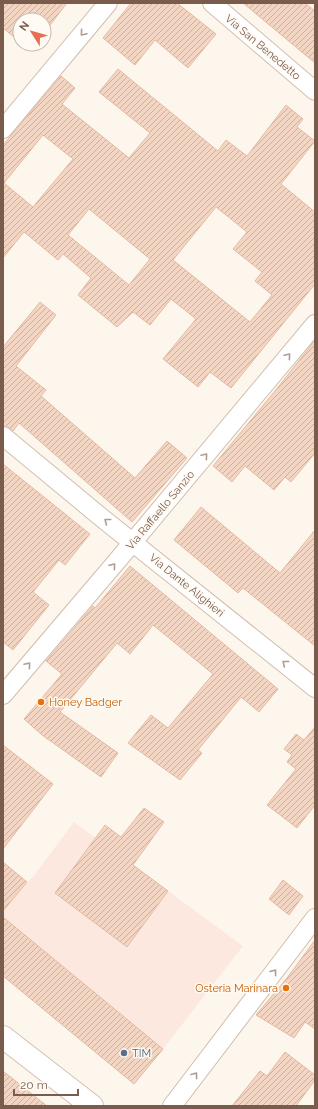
<svg xmlns="http://www.w3.org/2000/svg" width="318" height="1109" viewBox="0 0 318 1109" font-family="Raleway,sans-serif">
	<defs>
		<pattern id="building-hatch" width="6" height="6" patternUnits="userSpaceOnUse"><rect width="6" height="6" fill="#f3d5c3"/><path d="M-1 1l2-2M0 6l6-6M5 7l2-2" fill="none" stroke="#cab0a1"/></pattern>
	</defs>
	<rect width="100%" height="100%" fill="#fdf6ec"/>
	<path fill="#fde8e0" d="M 74,822 L 243,946 L 163,1049 L 134,1084 L 3,976 L 3,911 L 27,882 L 33,877 Z"/>
	<g fill="url(#building-hatch)" stroke="#e6bba3" fill-rule="evenodd">
		<path d="M 3,3 L 67,3 L 44,33 L 44,20 L 20,20 L 20,42 L 3,28 Z"/>
		<path d="M 131,3 L 177,3 L 216,34 L 188,68 L 155,40 L 135,65 L 103,38 Z"/>
		<path d="M 243,3 L 305,3 L 315,11 L 315,63 Z"/>
		<path d="M 118,69 L 218,151 L 226,140 L 247,156 L 286,105 L 303,119 L 297,127 L 315,141 L 281,184 L 315,212 L 315,284 L 231,388 L 210,372 L 198,387 L 163,359 L 196,319 L 171,299 L 150,325 L 133,312 L 117,327 L 78,295 L 91,278 L 63,254 L 58,260 L 24,232 L 3,258 L 3,145 L 61,76 L 75,88 L 62,104 L 129,158 L 150,133 L 99,92 ZM 43,135 L 73,159 L 33,207 L 4,183 ZM 216,207 L 247,232 L 233,249 L 262,272 L 255,281 L 272,295 L 250,322 L 173,260 ZM 89,209 L 150,259 L 129,285 L 68,235 Z"/>
		<path d="M 40,302 L 56,315 L 16,366 L 46,390 L 41,396 L 135,478 L 167,441 L 187,458 L 132,522 L 19,423 L 13,431 L 9,428 L 3,426 L 3,347 Z"/>
		<path d="M 315,340 L 315,453 L 291,482 L 285,477 L 274,490 L 245,466 L 232,482 L 213,466 L 279,386 Z"/>
		<path d="M 3,464 L 90,534 L 65,565 L 59,560 L 33,592 L 49,605 L 13,650 L 3,642 Z"/>
		<path d="M 201,507 L 280,573 L 315,530 L 315,646 L 243,588 L 238,593 L 174,540 Z"/>
		<path d="M 130,566 L 278,689 L 259,712 L 241,697 L 198,750 L 202,753 L 180,780 L 128,743 L 151,715 L 168,728 L 213,674 L 153,625 L 130,654 L 117,643 L 60,712 L 118,753 L 101,777 L 42,735 L 24,719 L 62,674 L 46,661 L 93,606 L 95,608 Z"/>
		<path d="M 315,727 L 315,805 L 297,828 L 267,805 L 296,769 L 287,762 L 292,755 L 284,749 L 296,734 L 304,740 Z"/>
		<path d="M 3,745 L 53,784 L 3,849 Z"/>
		<path d="M 144,808 L 164,822 L 133,865 L 168,891 L 127,947 L 55,893 L 105,825 L 121,837 Z"/>
		<path d="M 3,862 L 27,882 L 3,911 Z"/>
		<path d="M 283,880 L 303,896 L 289,915 L 269,899 Z"/>
		<path d="M 3,917 L 163,1049 L 134,1084 L 3,976 Z"/>
		<path d="M 315,940 L 315,1029 L 305,1022 L 294,1038 L 256,1015 L 287,978 Z"/>
		<path d="M 285,1052 L 315,1075 L 315,1080 L 296,1106 L 232,1106 L 260,1071 L 267,1076 Z"/>
		<path d="M 3,1071 L 47,1106 L 3,1106 Z"/>
	</g>
	<g fill="none" stroke-linecap="round" stroke-linejoin="round">
		<defs>
			<g id="minor">
				<path d="M 212,3 L 315,91"/>
				<path d="M 3,129 L 108,3"/>
				<path d="M 3,436 L 102,518 L 315,688"/>
				<path d="M 3,695 L 117,561 L 315,324"/>
				<path d="M 172,1106 L 315,918"/>
			</g>
			<path id="secondary" d="M 3,1037 L 92,1106"/>
		</defs>
		<use href="#minor" stroke="#d1beb0" stroke-width="20"/>
		<use href="#secondary" stroke="#d6c0b0" stroke-width="24"/>
		<use href="#minor" stroke="#fff" stroke-width="18"/>
		<use href="#secondary" stroke="#fff" stroke-width="22"/>
	</g>
	<defs><path id="oneway-chevron" d="M-2-3.5L2.5 0L-2 3.5" fill="none" stroke-width="1.6" stroke-linecap="round" stroke-linejoin="round"/></defs>
	<g stroke="#af9d94">
		<use href="#oneway-chevron" transform="translate(83 33) rotate(130)"/>
		<use href="#oneway-chevron" transform="translate(288 356) rotate(-50)"/>
		<use href="#oneway-chevron" transform="translate(205 456) rotate(-50)"/>
		<use href="#oneway-chevron" transform="translate(107 521) rotate(-142)"/>
		<use href="#oneway-chevron" transform="translate(113 566) rotate(-50)"/>
		<use href="#oneway-chevron" transform="translate(285 663) rotate(-141)"/>
		<use href="#oneway-chevron" transform="translate(28 665) rotate(-50)"/>
		<use href="#oneway-chevron" transform="translate(274 972) rotate(-53)"/>
		<use href="#oneway-chevron" transform="translate(195 1075) rotate(-53)"/>
	</g>
	<g fill="#e8710a" stroke="#fffaf3" stroke-width="1.5">
		<circle cx="41" cy="702" r="4"/>
		<circle cx="286" cy="988" r="4"/>
	</g>
	<circle fill="#5c6f8a" stroke="#fffaf3" stroke-width="1.5" cx="124" cy="1053" r="4"/>
	<g text-anchor="middle" stroke-width="3" stroke-linejoin="round" paint-order="stroke">
		<g font-size="11" fill="#7a5c4d" stroke="#fffaf3">
			<text transform="translate(263 47) rotate(40)" y="4">Via San Benedetto</text>
			<text transform="translate(160 510) rotate(-50)" y="4">Via Raffaello Sanzio</text>
			<text transform="translate(187 585) rotate(39)" y="4">Via Dante Alighieri</text>
		</g>
		<g font-size="11" fill="#c56008" stroke="#fffaf3" text-anchor="start">
			<text x="49" y="706">Honey Badger</text>
			<text x="278" y="992" text-anchor="end">Osteria Marinara</text>
		</g>
		<g font-size="11" fill="#4e5e75" stroke="#fffaf3" text-anchor="start">
			<text x="132" y="1057">TIM</text>
		</g>
	</g>
	<rect width="318" height="1109" fill="none" stroke="#7a5c4d" stroke-width="8"/>
	<g transform="translate(32 32) rotate(307)"><circle r="19" fill="#fffaf3" stroke="#cabbb1"/>
	<path d="M0-3L7 15L0 10L-7 15Z" fill="#e76f51"/>
	<text y="-6" font-size="11" font-weight="bold" text-anchor="middle" fill="#7a5c4d">N</text>
	</g>
	<path d="M14 1089v6h64v-6" fill="none" stroke="#7a5c4d" stroke-width="2"/>
	<text x="20" y="1089" font-size="12" fill="#7a5c4d" stroke="#fffaf3" stroke-width="3" paint-order="stroke">20 m</text>
</svg>
